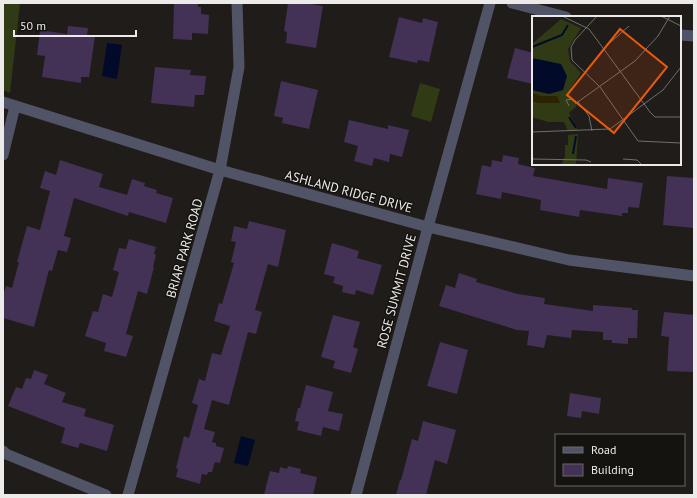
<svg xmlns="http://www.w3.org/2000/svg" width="697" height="498" viewBox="0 0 697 498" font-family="'PT Sans',sans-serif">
	<rect width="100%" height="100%" fill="#1f1c19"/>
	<g fill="#303a15">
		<path d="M 3,3 L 24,3 L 20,4 L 10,93 L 3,90 Z"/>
		<path d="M 420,83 L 440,89 L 431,122 L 411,116 Z"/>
	</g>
	<g fill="#020a29">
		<path d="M 107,43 L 122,45 L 117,79 L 102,76 Z"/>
		<path d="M 241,436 L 255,440 L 248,466 L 234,463 Z"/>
	</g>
	<g fill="#433156">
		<path d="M 174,3 L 198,3 L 198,7 L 201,7 L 201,14 L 209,15 L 208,34 L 192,33 L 192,40 L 173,39 Z"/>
		<path d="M 288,3 L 305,3 L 323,6 L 316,48 L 286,43 L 287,32 L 284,31 Z"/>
		<path d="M 399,17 L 422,23 L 423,18 L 438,22 L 429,62 L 418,60 L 417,63 L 389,57 Z"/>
		<path d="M 68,26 L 88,28 L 87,35 L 95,36 L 89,77 L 81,77 L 81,83 L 42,77 L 45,56 L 37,55 L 40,30 L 67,34 Z"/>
		<path d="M 515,48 L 533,53 L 533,84 L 507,78 Z"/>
		<path d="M 155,67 L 191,70 L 190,75 L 206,76 L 204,95 L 195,95 L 194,107 L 151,103 Z"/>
		<path d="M 281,81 L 318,90 L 309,129 L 282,123 L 283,118 L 274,116 Z"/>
		<path d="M 349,120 L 388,129 L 388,125 L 409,130 L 402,157 L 390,154 L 389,162 L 374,158 L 372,166 L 354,161 L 358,146 L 344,142 Z"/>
		<path d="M 503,155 L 519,158 L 518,164 L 535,168 L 533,176 L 607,189 L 608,178 L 643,183 L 639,208 L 628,207 L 628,213 L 622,213 L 622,216 L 580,210 L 579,217 L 540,210 L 541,200 L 502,192 L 501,199 L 476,194 L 482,165 L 491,167 L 492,160 L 502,162 Z"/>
		<path d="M 60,160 L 103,174 L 99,187 L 127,195 L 132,179 L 145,183 L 144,186 L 157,190 L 156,193 L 173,198 L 166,223 L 129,212 L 128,216 L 74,198 L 64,236 L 71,238 L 67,252 L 58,250 L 52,271 L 49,270 L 34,327 L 3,318 L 3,296 L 6,286 L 12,288 L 19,262 L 17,262 L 27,226 L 40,230 L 50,191 L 40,188 L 45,171 L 56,175 Z"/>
		<path d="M 667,176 L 694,178 L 694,228 L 663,225 Z"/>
		<path d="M 249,221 L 286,230 L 278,267 L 268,264 L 255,310 L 262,312 L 256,334 L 248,332 L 229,405 L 212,400 L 204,429 L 215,432 L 212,442 L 216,443 L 216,446 L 224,448 L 220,463 L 215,462 L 212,472 L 208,472 L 207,475 L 202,474 L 200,484 L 176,477 L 178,469 L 176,468 L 184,436 L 189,438 L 198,405 L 192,403 L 199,379 L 205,381 L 212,353 L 221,355 L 230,326 L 214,321 L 219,303 L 222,304 L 234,263 L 231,262 L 236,242 L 231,241 L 234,226 L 247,229 Z"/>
		<path d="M 129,239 L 156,247 L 154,254 L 156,255 L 153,267 L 154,267 L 147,294 L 138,291 L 126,334 L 133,336 L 126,357 L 104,351 L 106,343 L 85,336 L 93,311 L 98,312 L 103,294 L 112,297 L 119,272 L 113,270 L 119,248 L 126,249 Z"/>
		<path d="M 332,243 L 359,251 L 357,258 L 382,265 L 373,295 L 356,290 L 355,295 L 342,292 L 343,286 L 333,283 L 335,277 L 324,274 Z"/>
		<path d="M 459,273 L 477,279 L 476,282 L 518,294 L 545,298 L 544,304 L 593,311 L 593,305 L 632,308 L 632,310 L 638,310 L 637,338 L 628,338 L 628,344 L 612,343 L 612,340 L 603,340 L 603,332 L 572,330 L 571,338 L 547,335 L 544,348 L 527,345 L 529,331 L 517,330 L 439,306 L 446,285 L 455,288 Z"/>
		<path d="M 664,312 L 694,315 L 694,372 L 667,371 L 669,337 L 661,336 Z"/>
		<path d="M 333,315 L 360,322 L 353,347 L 358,349 L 351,373 L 333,368 L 335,361 L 321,357 Z"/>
		<path d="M 440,342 L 468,350 L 457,394 L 427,386 Z"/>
		<path d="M 34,370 L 48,375 L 44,384 L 66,393 L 62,402 L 86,409 L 84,416 L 114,425 L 107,451 L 80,443 L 78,448 L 61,443 L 65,428 L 8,406 L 16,387 L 22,389 L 26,378 L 31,379 Z"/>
		<path d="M 306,385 L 333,392 L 328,411 L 343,414 L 339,431 L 323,427 L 321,436 L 297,430 L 299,422 L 295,421 L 298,408 L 300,408 Z"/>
		<path d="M 570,393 L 601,398 L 599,414 L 582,411 L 581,418 L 567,416 Z"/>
		<path d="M 423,421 L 456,430 L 447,464 L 435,460 L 426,495 L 396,495 L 400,480 L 401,480 L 412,439 L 418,441 Z"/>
		<path d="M 288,466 L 301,469 L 300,473 L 317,477 L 313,495 L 264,495 L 270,471 L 279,473 L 280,467 L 287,469 Z"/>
	</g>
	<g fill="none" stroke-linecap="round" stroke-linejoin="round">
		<g stroke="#515466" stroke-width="11">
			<path d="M 512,3 L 566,17"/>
			<path d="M 680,35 L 694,36"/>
			<path d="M 3,102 L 220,170 L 428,227 L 569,260 L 694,276"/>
			<path d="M 3,155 L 15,106"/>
			<path d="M 3,451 L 6,454 L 106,495"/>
			<path d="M 128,495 L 220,170 L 239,67 L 237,3"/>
			<path d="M 356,495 L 428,227 L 490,3"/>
		</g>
	</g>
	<g text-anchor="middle" stroke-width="3" stroke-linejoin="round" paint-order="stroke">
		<g font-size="13" fill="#edebe9" stroke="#151310">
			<text transform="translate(349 191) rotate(15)" y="5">ASHLAND RIDGE DRIVE</text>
			<text transform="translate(184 248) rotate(-74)" y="5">BRIAR PARK ROAD</text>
			<text transform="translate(396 291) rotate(-75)" y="5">ROSE SUMMIT DRIVE</text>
		</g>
	</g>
	<g transform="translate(532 16)">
		<rect width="149" height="149" fill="#1f1c19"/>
		<path d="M 29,3 L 49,12 L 36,33 L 38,45 L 49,57 L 36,77 L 44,85 L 42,87 L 45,90 L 37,97 L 46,115 L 36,115 L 32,106 L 16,106 L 0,101 L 0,28 ZM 46,118 L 44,149 L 29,149 L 33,140 L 33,129 L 36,129 L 36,119 Z" fill="#303a15"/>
		<path d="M 0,77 L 9,80 L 25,80 L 28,87 L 7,87 L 0,85 Z" fill="#2b2302"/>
		<path d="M 0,42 L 29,48 L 35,60 L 31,74 L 17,78 L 0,74 Z" fill="#020a29"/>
		<path fill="none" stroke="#020a29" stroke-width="2" d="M 0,31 L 30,19 L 36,9M 37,101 L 44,112M 41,138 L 44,120"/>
		<path fill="none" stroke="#716f6c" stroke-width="1" d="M 30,0 L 57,13 L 118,96 L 123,101 L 149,101M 65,0 L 43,24 L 39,31 L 40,44 L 68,71 L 106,125 L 149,127M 129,0 L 149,10M 72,32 L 97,10M 46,86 L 57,100 L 60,115M 43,88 L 103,45 L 126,20 L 138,0M 37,90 L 34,84 L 40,83M 149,101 L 149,149M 0,116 L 78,113 L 131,74 L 149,51M 0,143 L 54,144 L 59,146M 91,143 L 105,144 L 110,149"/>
		<path fill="#e8590c" fill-opacity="0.15" stroke="#e8590c" stroke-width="2" d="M 88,13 L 135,51 L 82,117 L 35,79 Z"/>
		<rect width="149" height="149" fill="none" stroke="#edebe9" stroke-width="2"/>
	</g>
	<rect width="697" height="498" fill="none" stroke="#edebe9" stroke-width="8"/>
	<rect x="555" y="434" width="130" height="52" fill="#151310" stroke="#6b6967"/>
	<rect x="563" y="447" width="20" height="6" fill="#515466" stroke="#6b6967"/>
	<text x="591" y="454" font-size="12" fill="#edebe9">Road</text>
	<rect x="563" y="464" width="20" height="12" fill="#433156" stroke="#6b6967"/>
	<text x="591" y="474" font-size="12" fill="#edebe9">Building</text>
	<path d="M14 30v6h122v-6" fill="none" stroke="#edebe9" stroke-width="2"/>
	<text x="20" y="30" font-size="12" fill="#edebe9" stroke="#151310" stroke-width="3" paint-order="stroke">50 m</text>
</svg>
